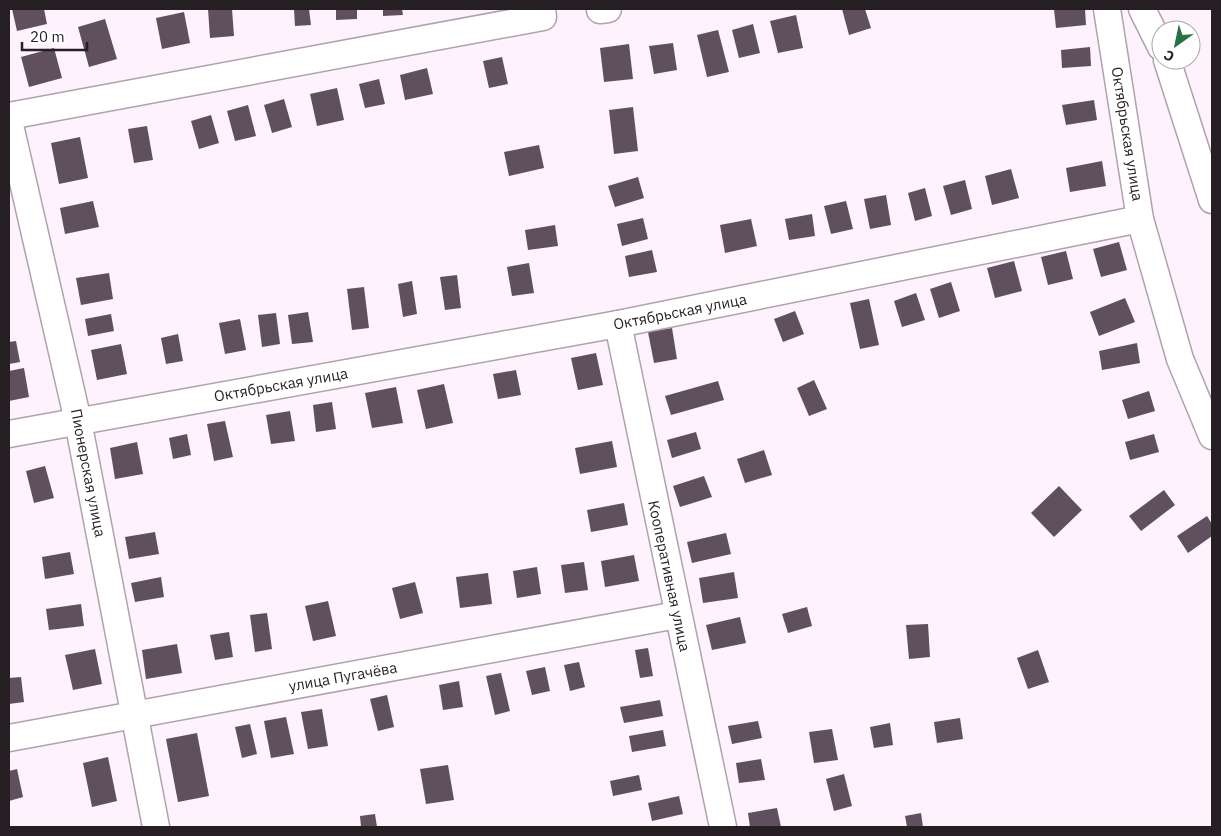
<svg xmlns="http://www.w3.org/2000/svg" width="1221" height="836" viewBox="0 0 1221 836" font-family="'IBM Plex Sans',sans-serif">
	<rect width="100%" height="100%" fill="#fef2fc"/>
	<g fill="#60505d">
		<path d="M 12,9 L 44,9 L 47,24 L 17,31 Z"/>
		<path d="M 208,9 L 232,9 L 234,36 L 210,38 Z"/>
		<path d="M 294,9 L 309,9 L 311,25 L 295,26 Z"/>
		<path d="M 336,9 L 357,9 L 357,19 L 336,20 Z"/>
		<path d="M 383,9 L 402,9 L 403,15 L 383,16 Z"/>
		<path d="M 842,9 L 865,9 L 871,28 L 849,35 Z"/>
		<path d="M 1054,9 L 1085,9 L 1086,25 L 1056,28 Z"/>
		<path d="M 184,12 L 190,43 L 162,49 L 156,18 Z"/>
		<path d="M 796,15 L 803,48 L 778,53 L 770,21 Z"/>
		<path d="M 105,19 L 117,59 L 89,67 L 78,27 Z"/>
		<path d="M 753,24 L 760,53 L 739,58 L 732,30 Z"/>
		<path d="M 718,30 L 729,72 L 707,77 L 697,35 Z"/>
		<path d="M 673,43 L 677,70 L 654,74 L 649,46 Z"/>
		<path d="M 629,44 L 633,79 L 604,82 L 600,48 Z"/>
		<path d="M 1090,47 L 1091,66 L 1062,68 L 1061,50 Z"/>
		<path d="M 54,48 L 62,78 L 29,87 L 21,57 Z"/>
		<path d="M 502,57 L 508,84 L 489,88 L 483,61 Z"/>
		<path d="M 427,68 L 433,94 L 405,100 L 400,75 Z"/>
		<path d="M 379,79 L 385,104 L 365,108 L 359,84 Z"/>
		<path d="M 337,88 L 344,120 L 317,126 L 310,94 Z"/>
		<path d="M 284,99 L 292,127 L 272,133 L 264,105 Z"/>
		<path d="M 1094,100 L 1097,120 L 1066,125 L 1062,105 Z"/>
		<path d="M 248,105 L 256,136 L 235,141 L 227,111 Z"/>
		<path d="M 633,107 L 638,151 L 614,154 L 609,110 Z"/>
		<path d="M 211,115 L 219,143 L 199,149 L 191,121 Z"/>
		<path d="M 147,126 L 153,160 L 134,163 L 128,129 Z"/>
		<path d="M 80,137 L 88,178 L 59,184 L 51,143 Z"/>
		<path d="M 539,145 L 544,168 L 509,176 L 504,152 Z"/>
		<path d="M 1102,161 L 1106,186 L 1070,192 L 1066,168 Z"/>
		<path d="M 1011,169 L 1019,198 L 992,205 L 985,176 Z"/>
		<path d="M 638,177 L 644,198 L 615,207 L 608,186 Z"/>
		<path d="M 965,180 L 972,209 L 951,215 L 943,186 Z"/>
		<path d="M 925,188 L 932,216 L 915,221 L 908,193 Z"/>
		<path d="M 886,195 L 891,225 L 870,229 L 864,199 Z"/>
		<path d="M 93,201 L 99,227 L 65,234 L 60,208 Z"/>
		<path d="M 846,201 L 853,229 L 831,234 L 824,206 Z"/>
		<path d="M 812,214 L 815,236 L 789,240 L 785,219 Z"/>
		<path d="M 643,218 L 648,239 L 622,246 L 617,224 Z"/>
		<path d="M 751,219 L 757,246 L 725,253 L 720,225 Z"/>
		<path d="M 555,225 L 558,246 L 528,250 L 525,230 Z"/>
		<path d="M 1119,242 L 1127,270 L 1101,277 L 1093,249 Z"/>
		<path d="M 652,250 L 657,272 L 629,277 L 625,256 Z"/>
		<path d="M 1066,251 L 1073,279 L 1048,285 L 1041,257 Z"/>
		<path d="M 1014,261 L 1022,291 L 995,298 L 987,268 Z"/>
		<path d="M 529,263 L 534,293 L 512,296 L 507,267 Z"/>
		<path d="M 109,273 L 113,299 L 81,305 L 76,278 Z"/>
		<path d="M 457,275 L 461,308 L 445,310 L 440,277 Z"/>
		<path d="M 412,281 L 417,314 L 403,317 L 398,284 Z"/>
		<path d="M 951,282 L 960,311 L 939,318 L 930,289 Z"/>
		<path d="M 364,287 L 369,328 L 352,330 L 347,289 Z"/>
		<path d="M 916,293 L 925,320 L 902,327 L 894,301 Z"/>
		<path d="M 1125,298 L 1135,322 L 1099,336 L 1090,312 Z"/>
		<path d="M 869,299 L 879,345 L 860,349 L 850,303 Z"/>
		<path d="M 795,311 L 804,334 L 783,342 L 774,319 Z"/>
		<path d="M 308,312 L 313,342 L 292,344 L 288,315 Z"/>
		<path d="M 276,313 L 280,344 L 262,347 L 258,315 Z"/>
		<path d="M 111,314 L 114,331 L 88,336 L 85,319 Z"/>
		<path d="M 240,319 L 246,350 L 225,354 L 219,323 Z"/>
		<path d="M 672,328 L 677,359 L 654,363 L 648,332 Z"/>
		<path d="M 178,334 L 183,361 L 166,364 L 161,338 Z"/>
		<path d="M 16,341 L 20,362 L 9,364 L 9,342 Z"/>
		<path d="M 1137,343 L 1140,363 L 1102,370 L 1099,351 Z"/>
		<path d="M 121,344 L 127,374 L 97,380 L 91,350 Z"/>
		<path d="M 596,353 L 603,385 L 578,390 L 571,358 Z"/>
		<path d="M 24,368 L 29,397 L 9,401 L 9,371 Z"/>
		<path d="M 516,370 L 521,395 L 498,399 L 493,374 Z"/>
		<path d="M 814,380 L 827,409 L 809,416 L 797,388 Z"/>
		<path d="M 718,381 L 724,400 L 671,415 L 665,396 Z"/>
		<path d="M 444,384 L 453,423 L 426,429 L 417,390 Z"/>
		<path d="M 396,387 L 403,423 L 372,428 L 365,393 Z"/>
		<path d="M 1149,391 L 1155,411 L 1128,419 L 1122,400 Z"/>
		<path d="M 332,402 L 336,429 L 316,432 L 313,405 Z"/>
		<path d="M 290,411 L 295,441 L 271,444 L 266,415 Z"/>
		<path d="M 225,421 L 233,457 L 214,461 L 207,424 Z"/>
		<path d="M 696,432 L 701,449 L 672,458 L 667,440 Z"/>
		<path d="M 187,434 L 191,455 L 173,459 L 169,438 Z"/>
		<path d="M 1154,434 L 1159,452 L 1130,460 L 1125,442 Z"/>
		<path d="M 612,441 L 617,467 L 580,474 L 575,448 Z"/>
		<path d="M 137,442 L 143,474 L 115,479 L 110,448 Z"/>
		<path d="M 764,450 L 772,475 L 745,483 L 737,459 Z"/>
		<path d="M 45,466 L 54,498 L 34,503 L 26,471 Z"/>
		<path d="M 704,476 L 712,497 L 680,507 L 673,486 Z"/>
		<path d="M 1059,486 L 1082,510 L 1054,537 L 1031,513 Z"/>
		<path d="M 1164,490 L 1175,505 L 1141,531 L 1129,516 Z"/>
		<path d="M 624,503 L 628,525 L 591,532 L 587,510 Z"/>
		<path d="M 1207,516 L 1212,524 L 1212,536 L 1188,553 L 1177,536 Z"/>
		<path d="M 155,532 L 159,554 L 129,559 L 125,537 Z"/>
		<path d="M 726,533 L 731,554 L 692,563 L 687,542 Z"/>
		<path d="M 70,552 L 74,574 L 45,579 L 42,557 Z"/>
		<path d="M 634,555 L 639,581 L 605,587 L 601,561 Z"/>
		<path d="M 584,562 L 588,590 L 565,593 L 561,565 Z"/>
		<path d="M 537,567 L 541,594 L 517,598 L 513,571 Z"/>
		<path d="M 734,572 L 738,598 L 703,603 L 699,578 Z"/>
		<path d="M 488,573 L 492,604 L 460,608 L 456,577 Z"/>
		<path d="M 161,577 L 164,597 L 135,602 L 131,583 Z"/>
		<path d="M 415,582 L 423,613 L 400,619 L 392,588 Z"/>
		<path d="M 328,601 L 336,636 L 313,641 L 305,606 Z"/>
		<path d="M 81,604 L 84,626 L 49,630 L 46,609 Z"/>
		<path d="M 807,607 L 812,626 L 788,633 L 782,614 Z"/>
		<path d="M 267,613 L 272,649 L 255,652 L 250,615 Z"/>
		<path d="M 740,617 L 746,643 L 712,650 L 706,625 Z"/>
		<path d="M 928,624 L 930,657 L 909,659 L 906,625 Z"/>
		<path d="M 229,632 L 233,657 L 215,660 L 210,635 Z"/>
		<path d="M 177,644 L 182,673 L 146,679 L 142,650 Z"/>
		<path d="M 648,648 L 653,676 L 640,678 L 635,650 Z"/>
		<path d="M 95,649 L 102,684 L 73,690 L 65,655 Z"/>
		<path d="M 1038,650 L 1049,682 L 1028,689 L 1017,658 Z"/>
		<path d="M 579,662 L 585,687 L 570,691 L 564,665 Z"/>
		<path d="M 545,667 L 550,691 L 532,695 L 526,671 Z"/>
		<path d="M 501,673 L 510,711 L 495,715 L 486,676 Z"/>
		<path d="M 21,677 L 24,702 L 9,704 L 9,678 Z"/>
		<path d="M 459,681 L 463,707 L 443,710 L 439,685 Z"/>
		<path d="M 387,695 L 394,727 L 378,731 L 370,699 Z"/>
		<path d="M 660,700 L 663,716 L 624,723 L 620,707 Z"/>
		<path d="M 322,709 L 328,746 L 308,749 L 301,712 Z"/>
		<path d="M 286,717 L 294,754 L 271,758 L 264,721 Z"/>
		<path d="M 960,718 L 963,739 L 937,743 L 934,722 Z"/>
		<path d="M 758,721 L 762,738 L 732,744 L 728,726 Z"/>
		<path d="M 890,723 L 893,745 L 874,748 L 870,727 Z"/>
		<path d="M 250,724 L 257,754 L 242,758 L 235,727 Z"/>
		<path d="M 832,729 L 838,760 L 814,763 L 809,732 Z"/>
		<path d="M 663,730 L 666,746 L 632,752 L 629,736 Z"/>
		<path d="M 197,733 L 209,796 L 178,802 L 166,739 Z"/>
		<path d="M 108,757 L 117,801 L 92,807 L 83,763 Z"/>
		<path d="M 761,759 L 765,780 L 739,783 L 736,763 Z"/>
		<path d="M 448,765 L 454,800 L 426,804 L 420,769 Z"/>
		<path d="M 17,769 L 23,797 L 9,801 L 9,771 Z"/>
		<path d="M 844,774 L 852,806 L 834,811 L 826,779 Z"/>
		<path d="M 639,775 L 642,790 L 613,796 L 610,781 Z"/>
		<path d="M 679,796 L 683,814 L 652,821 L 648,803 Z"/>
		<path d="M 777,808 L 781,827 L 750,827 L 748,813 Z"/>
		<path d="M 921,813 L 923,827 L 907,827 L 905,816 Z"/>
		<path d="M 375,814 L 377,827 L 361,827 L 360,816 Z"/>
	</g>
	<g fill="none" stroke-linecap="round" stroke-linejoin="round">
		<defs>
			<g id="minor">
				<path d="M 600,9 L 600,10 L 608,9"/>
				<path d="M 1107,9 L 1140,219 L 1180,359 L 1212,436"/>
				<path d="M 1142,9 L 1161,47"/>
				<path d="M 1167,60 L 1212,200"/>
				<path d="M 9,116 L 543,17 L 542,9"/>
				<path d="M 9,121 L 78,421 L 156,827"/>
				<path d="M 618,324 L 723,827"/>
				<path d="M 9,434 L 618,324 L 1140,219"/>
				<path d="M 9,738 L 677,615"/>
			</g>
		</defs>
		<use href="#minor" stroke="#b3a0af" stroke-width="29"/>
		<use href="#minor" stroke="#fff" stroke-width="26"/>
	</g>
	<g text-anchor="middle" stroke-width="5" stroke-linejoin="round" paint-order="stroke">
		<g font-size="15" fill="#251e23" stroke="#fff">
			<text transform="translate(1127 134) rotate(81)" y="5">Октябрьская улица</text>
			<text transform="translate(680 312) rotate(-11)" y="5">Октябрьская улица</text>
			<text transform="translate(281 385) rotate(-10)" y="5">Октябрьская улица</text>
			<text transform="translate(88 473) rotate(79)" y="5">Пионерская улица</text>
			<text transform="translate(669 576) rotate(78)" y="5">Кооперативная улица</text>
			<text transform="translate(343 677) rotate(-10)" y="5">улица Пугачёва</text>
		</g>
	</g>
	<rect width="1221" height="836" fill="none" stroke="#251e23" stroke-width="20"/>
	<g transform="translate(1176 45) rotate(213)"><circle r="24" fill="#ffffff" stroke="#a8a5a7"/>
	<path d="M0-4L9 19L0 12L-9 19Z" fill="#257343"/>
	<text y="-8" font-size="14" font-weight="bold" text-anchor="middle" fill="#251e23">С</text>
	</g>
	<path d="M22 42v8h65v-8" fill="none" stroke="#251e23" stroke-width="2.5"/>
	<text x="30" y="42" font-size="15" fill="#251e23" stroke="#ffffff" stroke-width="4" paint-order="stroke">20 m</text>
</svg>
